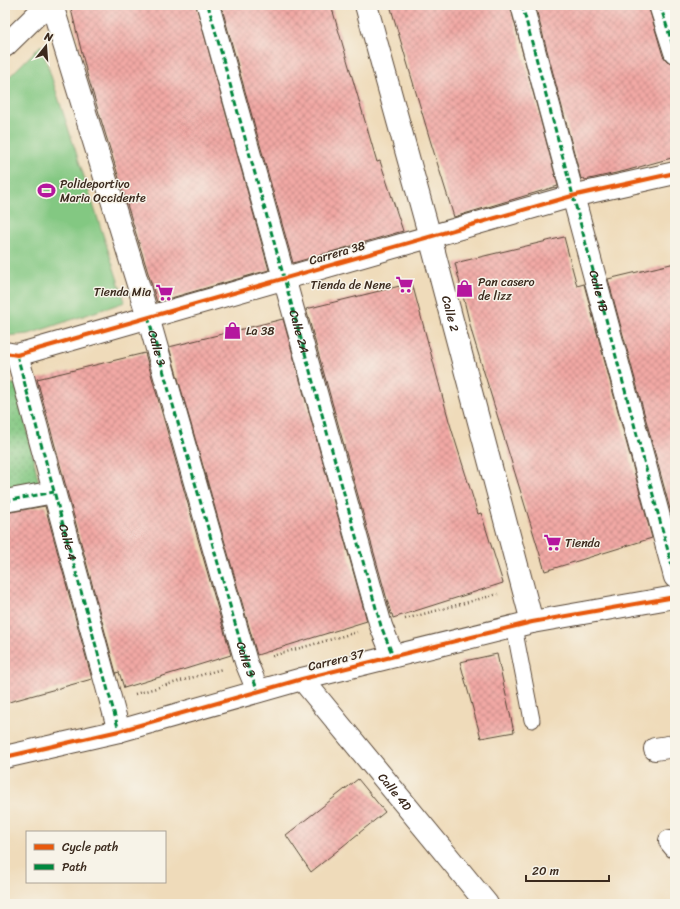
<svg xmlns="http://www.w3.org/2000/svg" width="680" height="909" viewBox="0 0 680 909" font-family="Sriracha,sans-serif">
	<defs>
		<pattern id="park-dots" width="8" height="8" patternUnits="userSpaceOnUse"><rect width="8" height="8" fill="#83c882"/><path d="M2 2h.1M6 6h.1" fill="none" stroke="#6ca36a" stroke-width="1.8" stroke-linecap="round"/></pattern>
		<pattern id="building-cross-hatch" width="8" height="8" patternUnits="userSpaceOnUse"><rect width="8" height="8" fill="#f2a9a5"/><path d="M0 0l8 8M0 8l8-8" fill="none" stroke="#c58a86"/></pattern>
	</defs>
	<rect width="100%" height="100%" fill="#f7f3e8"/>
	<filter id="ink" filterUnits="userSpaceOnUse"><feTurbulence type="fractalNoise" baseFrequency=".025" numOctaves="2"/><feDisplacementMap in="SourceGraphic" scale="8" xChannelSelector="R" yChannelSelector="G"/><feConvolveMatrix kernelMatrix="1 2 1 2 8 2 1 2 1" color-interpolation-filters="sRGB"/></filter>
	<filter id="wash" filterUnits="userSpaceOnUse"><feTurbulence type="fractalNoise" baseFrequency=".012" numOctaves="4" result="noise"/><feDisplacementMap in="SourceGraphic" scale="16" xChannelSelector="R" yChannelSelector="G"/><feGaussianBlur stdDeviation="0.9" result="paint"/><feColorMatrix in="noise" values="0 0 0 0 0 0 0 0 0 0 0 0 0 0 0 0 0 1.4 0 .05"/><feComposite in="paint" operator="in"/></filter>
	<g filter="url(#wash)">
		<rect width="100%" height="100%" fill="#efdbba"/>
		<path fill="url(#park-dots)" stroke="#5f7950" d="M 5,384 L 17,384 L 40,488 L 5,492 Z"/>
		<path fill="#83c882" stroke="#5f7950" d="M 41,45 L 125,302 L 29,334 L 5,336 L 5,81 Z"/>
		<g id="blocks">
			<g fill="url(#building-cross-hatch)">
				<path d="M 70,5 L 196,5 L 269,270 L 157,302 L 87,74 Z"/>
				<path d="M 221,5 L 331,5 L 377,162 L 380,161 L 403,231 L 293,263 Z"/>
				<path d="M 390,5 L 510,5 L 558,186 L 454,217 L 431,143 Z"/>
				<path d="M 535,5 L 648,5 L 663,56 L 667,61 L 675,64 L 675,157 L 625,171 L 585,180 L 584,178 L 581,179 Z"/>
				<path d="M 564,237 L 577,286 L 584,284 L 652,538 L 545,571 L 472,333 L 455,263 Z"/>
				<path d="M 675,263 L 675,524 L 674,524 L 608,279 Z"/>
				<path d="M 412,283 L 449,421 L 478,514 L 481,513 L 503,583 L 393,618 L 392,614 L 391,614 L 306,309 Z"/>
				<path d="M 283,319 L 367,621 L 257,655 L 169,347 Z"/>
				<path d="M 145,353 L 231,655 L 124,688 L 119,672 L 116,673 L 37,379 Z"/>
				<path d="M 45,506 L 92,679 L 5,703 L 5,513 Z"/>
				<path d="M 497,654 L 514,732 L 481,738 L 460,662 Z"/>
				<path d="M 358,779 L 385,812 L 311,872 L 286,835 Z"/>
			</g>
		</g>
	</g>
	<g filter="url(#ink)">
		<use href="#blocks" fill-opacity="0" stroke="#564535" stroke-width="1"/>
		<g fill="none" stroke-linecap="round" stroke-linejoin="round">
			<defs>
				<path id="service" d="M 514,627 L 532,720"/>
				<g id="pedestrian">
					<path id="s1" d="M 208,5 L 381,626 L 393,656"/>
					<path d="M 522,5 L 675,577"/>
					<path d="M 660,5 L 675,52"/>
					<path id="s2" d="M 148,317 L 246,662 L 258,691"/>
					<path d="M 17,355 L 119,731"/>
					<path d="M 5,501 L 54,492"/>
				</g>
				<g id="minor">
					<path d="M 52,5 L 148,317"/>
					<path d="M 5,46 L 47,5"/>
					<path d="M 5,353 L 17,355 L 572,196 L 675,173"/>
					<path id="s3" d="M 302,679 L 487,904"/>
					<path d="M 655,749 L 675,746"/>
					<path d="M 5,757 L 119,731 L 302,679 L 532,622 L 675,597"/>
					<path d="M 670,841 L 675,847"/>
				</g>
				<g id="tertiary">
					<path id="s4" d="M 366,5 L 430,237 L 532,622"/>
				</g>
			</defs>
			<use href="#service" stroke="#564535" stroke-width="17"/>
			<use href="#pedestrian" stroke="#564535" stroke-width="24"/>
			<use href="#minor" stroke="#564535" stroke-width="24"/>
			<use href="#tertiary" stroke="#564535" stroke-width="24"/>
			<g stroke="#564535" stroke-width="2.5" stroke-dasharray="1 3" stroke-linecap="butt">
				<path d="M 405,619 L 498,594"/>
				<path d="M 272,656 L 357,632"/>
				<path d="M 135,694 L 222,669"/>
			</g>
			<use href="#service" stroke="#fff" stroke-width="15"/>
			<use href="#pedestrian" stroke="#fff" stroke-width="22"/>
			<use href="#minor" stroke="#fff" stroke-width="22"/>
			<use href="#tertiary" stroke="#fff" stroke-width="22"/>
			<g stroke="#00873e" stroke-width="3" stroke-dasharray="6 3" stroke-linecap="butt">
				<path d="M 208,5 L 381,626 L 393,656"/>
				<path id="s5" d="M 522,5 L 675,577"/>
				<path d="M 660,5 L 675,52"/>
				<path d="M 148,317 L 246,662 L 258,691"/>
				<path id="s6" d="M 17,355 L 119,731"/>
				<path d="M 5,501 L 54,492"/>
			</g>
			<defs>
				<g id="cycleway">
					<path d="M 5,353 L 17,355 L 572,196 L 675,173"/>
					<path d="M 5,757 L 119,731 L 302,679 L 532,622 L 675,597"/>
				</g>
			</defs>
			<use href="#cycleway" stroke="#f7f3e8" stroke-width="6"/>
			<use href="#cycleway" stroke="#e8590c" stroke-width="4"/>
		</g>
	</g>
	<defs>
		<symbol id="stadium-bare" viewBox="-9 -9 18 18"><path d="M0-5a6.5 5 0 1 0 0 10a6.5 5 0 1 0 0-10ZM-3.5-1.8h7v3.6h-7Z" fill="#b5179e" stroke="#f7f3e8" stroke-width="2.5" paint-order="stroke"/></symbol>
		<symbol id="supermarket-bare" viewBox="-9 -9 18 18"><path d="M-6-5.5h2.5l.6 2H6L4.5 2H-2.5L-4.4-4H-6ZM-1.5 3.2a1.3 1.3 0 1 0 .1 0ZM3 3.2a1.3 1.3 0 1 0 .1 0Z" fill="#b5179e" stroke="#f7f3e8" stroke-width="2.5" paint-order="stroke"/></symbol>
		<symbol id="shop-bare" viewBox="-9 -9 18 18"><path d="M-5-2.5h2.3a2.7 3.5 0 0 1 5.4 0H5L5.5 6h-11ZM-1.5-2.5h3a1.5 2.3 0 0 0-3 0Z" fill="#b5179e" stroke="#f7f3e8" stroke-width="2.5" paint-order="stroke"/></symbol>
	</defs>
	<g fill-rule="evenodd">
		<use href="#stadium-bare" x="34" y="178" width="25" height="25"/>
		<use href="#supermarket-bare" x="392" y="272" width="25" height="25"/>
		<use href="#shop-bare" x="452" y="276" width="25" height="25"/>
		<use href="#supermarket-bare" x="152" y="280" width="25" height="25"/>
		<use href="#shop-bare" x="220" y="318" width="25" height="25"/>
		<use href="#supermarket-bare" x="540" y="530" width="25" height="25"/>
	</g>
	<g text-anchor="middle" stroke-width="3" stroke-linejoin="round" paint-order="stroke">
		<g font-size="12" fill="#3b2a1e" stroke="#f7f3e8" text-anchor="start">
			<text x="60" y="188">Polideportivo<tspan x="60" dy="14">Maria Occidente</tspan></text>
			<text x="478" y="286">Pan casero<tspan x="478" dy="14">de lizz</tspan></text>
			<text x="391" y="289" text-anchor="end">Tienda de Nene</text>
			<text x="151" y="296" text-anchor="end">Tienda Mia</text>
			<text x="246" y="335">La 38</text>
			<text x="565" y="547">Tienda</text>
		</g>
		<g font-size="12" fill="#3b2a1e" stroke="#f7f3e8">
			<text transform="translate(337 253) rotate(-16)" y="4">Carrera 38</text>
			<text dy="4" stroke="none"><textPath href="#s5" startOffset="296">Calle 1B</textPath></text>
			<text dy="4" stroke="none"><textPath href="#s4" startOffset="320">Calle 2</textPath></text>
			<text dy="4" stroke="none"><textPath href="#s1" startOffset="339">Calle 2A</textPath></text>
			<text dy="4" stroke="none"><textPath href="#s2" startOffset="32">Calle 3</textPath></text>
			<text dy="4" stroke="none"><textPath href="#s6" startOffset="194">Calle 4</textPath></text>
			<text dy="4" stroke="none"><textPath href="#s2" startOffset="356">Calle 3</textPath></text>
			<text transform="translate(336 660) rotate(-14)" y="4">Carrera 37</text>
			<text dy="4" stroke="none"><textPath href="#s3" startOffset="146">Calle 4D</textPath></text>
		</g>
	</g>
	<rect width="680" height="909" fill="none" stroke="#f7f3e8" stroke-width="20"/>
	<rect x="26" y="831" width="140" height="52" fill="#f7f3e8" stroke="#aca397"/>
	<rect x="34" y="844" width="20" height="6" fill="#e8590c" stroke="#aca397"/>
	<text x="62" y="851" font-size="12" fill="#3b2a1e">Cycle path</text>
	<rect x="34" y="864" width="20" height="6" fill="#00873e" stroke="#aca397"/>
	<text x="62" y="871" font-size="12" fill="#3b2a1e">Path</text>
	<g transform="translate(46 46) rotate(17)" stroke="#f7f3e8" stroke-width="3" paint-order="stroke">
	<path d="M0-3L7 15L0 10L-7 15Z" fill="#3b2a1e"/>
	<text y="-6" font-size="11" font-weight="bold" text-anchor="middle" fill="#3b2a1e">N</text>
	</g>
	<path d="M526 875v6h83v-6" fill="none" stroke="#3b2a1e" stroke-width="2"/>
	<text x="532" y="875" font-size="12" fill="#3b2a1e" stroke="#f7f3e8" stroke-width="3" paint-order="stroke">20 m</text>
</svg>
